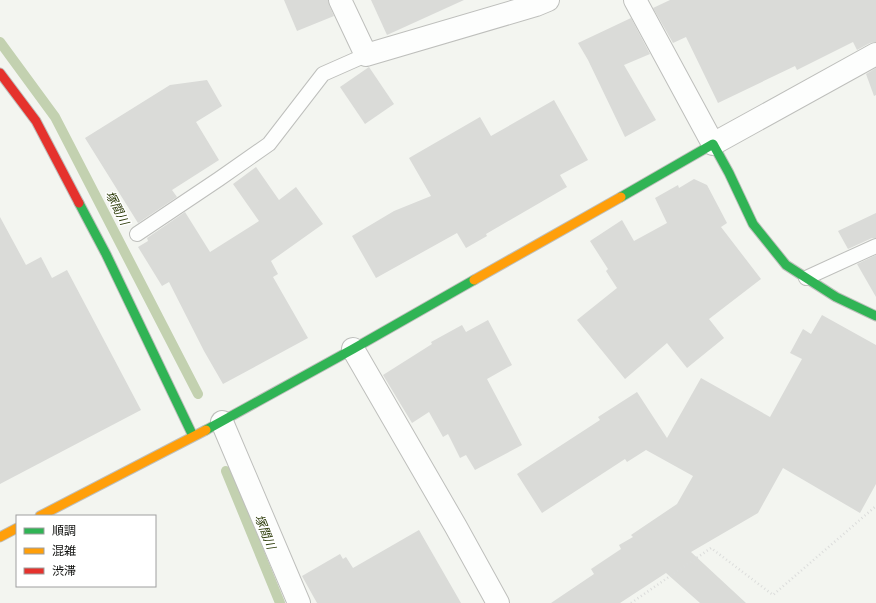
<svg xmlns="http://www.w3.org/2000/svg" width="876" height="603" viewBox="0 0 876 603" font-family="Literata,'Noto Sans JP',serif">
	<rect width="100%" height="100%" fill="#f3f5f0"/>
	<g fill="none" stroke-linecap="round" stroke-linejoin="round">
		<g stroke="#c3d1b0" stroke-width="10">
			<path d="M 0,42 L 55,117 L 198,394"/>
			<path d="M 226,471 L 280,603"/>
		</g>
	</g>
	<g fill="#dadbd8">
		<path d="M 284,0 L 328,0 L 329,5 L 334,16 L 297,31 Z"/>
		<path d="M 371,0 L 464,0 L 387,35 Z"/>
		<path d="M 670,0 L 876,0 L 876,42 L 870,43 L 857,50 L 853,42 L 797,70 L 795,66 L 718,103 L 686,37 L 673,43 L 653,8 Z"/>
		<path d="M 631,18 L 650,54 L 624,65 L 656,120 L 625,137 L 588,60 L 578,43 Z"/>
		<path d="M 369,67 L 394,104 L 365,124 L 340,87 Z"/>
		<path d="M 876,68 L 876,95 L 874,96 L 866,74 Z"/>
		<path d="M 207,80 L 222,106 L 196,122 L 219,160 L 172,190 L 177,197 L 138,223 L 85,138 L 170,85 Z"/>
		<path d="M 554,100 L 588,160 L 560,175 L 567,187 L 486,234 L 487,236 L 466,248 L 457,233 L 376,278 L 352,236 L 394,211 L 431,196 L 409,158 L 480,117 L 491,136 Z"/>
		<path d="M 256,167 L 279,200 L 296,187 L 323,224 L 271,261 L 278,274 L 273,277 L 308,338 L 223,384 L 204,351 L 169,282 L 162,286 L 138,247 L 148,241 L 147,238 L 185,212 L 210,252 L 259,221 L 233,184 Z"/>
		<path d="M 694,179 L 707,185 L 727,223 L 721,227 L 761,279 L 709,319 L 724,338 L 687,368 L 667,343 L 625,379 L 577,320 L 617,288 L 606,271 L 608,269 L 590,241 L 622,220 L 634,241 L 667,223 L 655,198 L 678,185 L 679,188 Z"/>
		<path d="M 876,213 L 876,238 L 872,238 L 848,249 L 838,231 Z"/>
		<path d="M 0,217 L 26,265 L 41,257 L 52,278 L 67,270 L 141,410 L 0,484 Z"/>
		<path d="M 876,255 L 876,297 L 857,264 Z"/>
		<path d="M 822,315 L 876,345 L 876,484 L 860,513 L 783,468 L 758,513 L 691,552 L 746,603 L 700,603 L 666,573 L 620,603 L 551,603 L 594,574 L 591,569 L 621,549 L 619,545 L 633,537 L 631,535 L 677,504 L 693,476 L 646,450 L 627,462 L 625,459 L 542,513 L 517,474 L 600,420 L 598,417 L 637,392 L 667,438 L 701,378 L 770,417 L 802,359 L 790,353 L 803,329 L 811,334 Z"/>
		<path d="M 488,320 L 512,365 L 487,379 L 522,445 L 475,470 L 466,455 L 460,458 L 448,434 L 443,437 L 429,412 L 412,423 L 383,375 L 432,344 L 431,342 L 462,325 L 466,332 Z"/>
		<path d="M 419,530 L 461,603 L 317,603 L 302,576 L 340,554 L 343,559 L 346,557 L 353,568 Z"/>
	</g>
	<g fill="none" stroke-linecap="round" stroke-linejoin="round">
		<defs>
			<g id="lane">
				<path d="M 137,234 L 219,179 L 269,144 L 323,74 L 366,55"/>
				<path d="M 806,278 L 876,246"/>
			</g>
			<g id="street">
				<path d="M 340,0 L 366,55 L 536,5 L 548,0"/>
				<path d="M 635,0 L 713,144 L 876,54"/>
				<path d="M 353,349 L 456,527 L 498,603"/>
				<path d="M 222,422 L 299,603"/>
			</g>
			<g id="fast">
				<path d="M 621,197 L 713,144 L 729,173 L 753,224 L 786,265 L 836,297 L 876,316"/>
				<path d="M 79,203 L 106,254 L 193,436"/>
				<path d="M 206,430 L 353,349 L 474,280"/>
			</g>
			<g id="slow">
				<path d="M 474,280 L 621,197"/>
				<path d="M 40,516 L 206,430"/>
				<path d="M 0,537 L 17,528"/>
			</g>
			<path id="jam" d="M 0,73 L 36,121 L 79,203"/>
		</defs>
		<use href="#lane" stroke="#bebfbc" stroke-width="16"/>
		<use href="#street" stroke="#bebfbc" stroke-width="24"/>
		<use href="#fast" stroke="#bebfbc" stroke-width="11"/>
		<use href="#slow" stroke="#bebfbc" stroke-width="11"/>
		<use href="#jam" stroke="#bebfbc" stroke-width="11"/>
		<path stroke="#dbdcdb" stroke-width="2.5" stroke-dasharray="1 3" stroke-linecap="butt" d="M 631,603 L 711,548 L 773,595 L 876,506"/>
		<use href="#lane" stroke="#fdfefd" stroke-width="14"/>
		<use href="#street" stroke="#fdfefd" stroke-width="22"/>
		<use href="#fast" stroke="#30b455" stroke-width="9"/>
		<use href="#slow" stroke="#ff9f0a" stroke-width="9"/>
		<use href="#jam" stroke="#e5322d" stroke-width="9"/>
	</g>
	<g text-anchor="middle" stroke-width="3" stroke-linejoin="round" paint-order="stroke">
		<g font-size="12" font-style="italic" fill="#2c3b08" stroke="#fff">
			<text transform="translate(117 208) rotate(63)" y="4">塚間川</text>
			<text transform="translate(265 532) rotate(68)" y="4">塚間川</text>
		</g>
	</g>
	<rect x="16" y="515" width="140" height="72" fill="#ffffff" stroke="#9f9f9f"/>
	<rect x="24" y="528" width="20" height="6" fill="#30b455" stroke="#9f9f9f"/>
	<text x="52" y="535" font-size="12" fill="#0f100e">順調</text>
	<rect x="24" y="548" width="20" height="6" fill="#ff9f0a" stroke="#9f9f9f"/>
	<text x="52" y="555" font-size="12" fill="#0f100e">混雑</text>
	<rect x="24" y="568" width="20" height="6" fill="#e5322d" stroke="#9f9f9f"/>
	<text x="52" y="575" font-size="12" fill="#0f100e">渋滞</text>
</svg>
